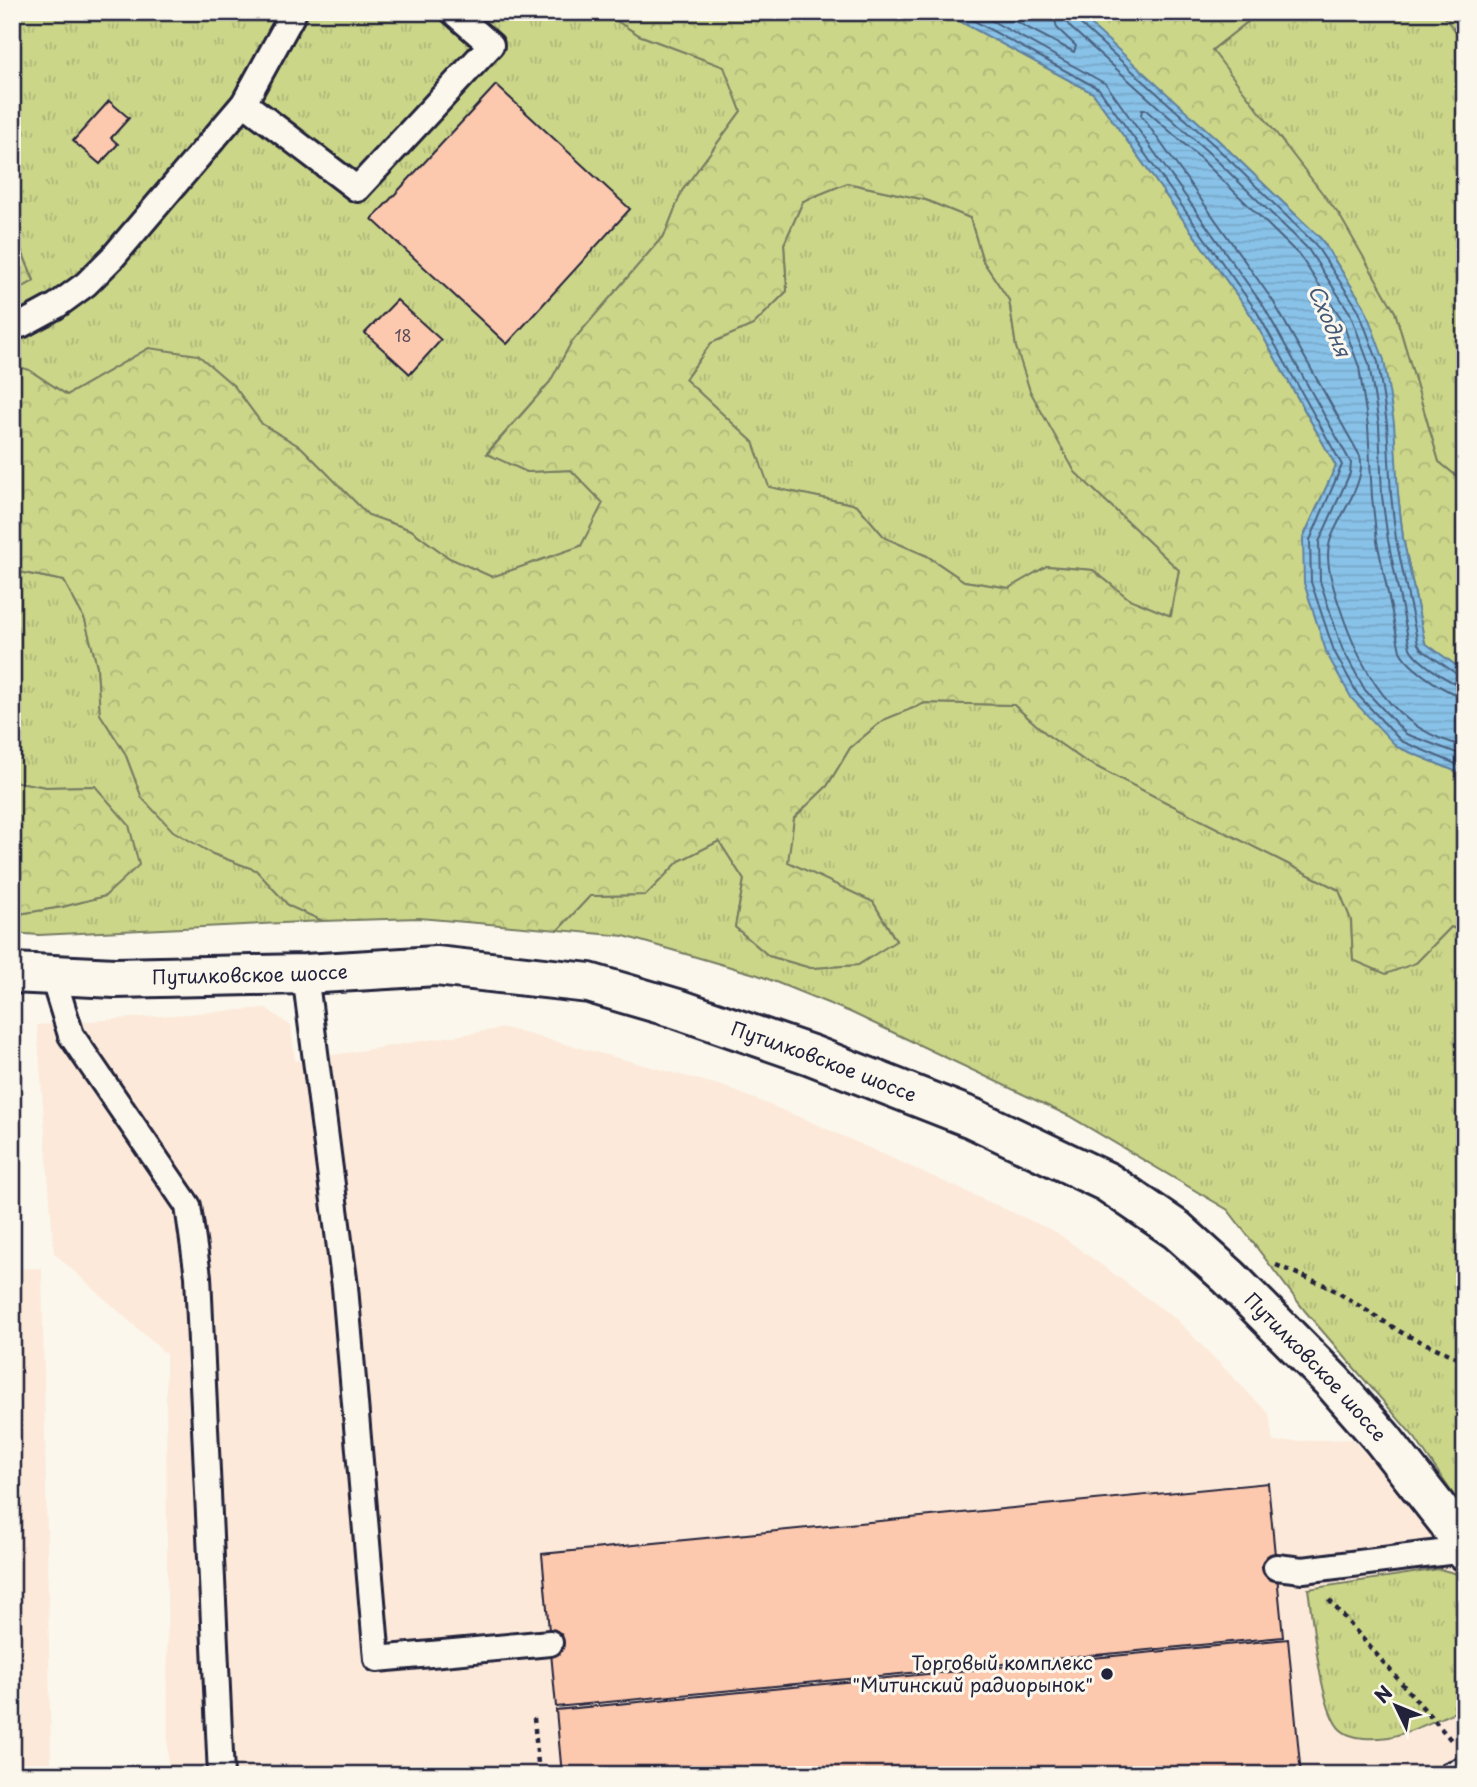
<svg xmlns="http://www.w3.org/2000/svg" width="1477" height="1787" viewBox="0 0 1477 1787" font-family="'Playpen Sans',sans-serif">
	<defs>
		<pattern id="grass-tufts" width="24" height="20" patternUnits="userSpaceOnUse" patternTransform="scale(1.75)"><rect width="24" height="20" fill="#cbd689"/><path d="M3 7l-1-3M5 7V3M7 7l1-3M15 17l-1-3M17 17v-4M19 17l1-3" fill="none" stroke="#aeb777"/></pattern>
		<pattern id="forest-crowns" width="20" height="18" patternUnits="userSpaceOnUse" patternTransform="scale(1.75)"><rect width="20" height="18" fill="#cbd689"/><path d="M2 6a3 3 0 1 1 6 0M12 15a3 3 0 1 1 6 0" fill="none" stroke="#aeb777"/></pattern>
		<pattern id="water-rules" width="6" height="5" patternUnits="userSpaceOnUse" patternTransform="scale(1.75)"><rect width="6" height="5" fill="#89c2e8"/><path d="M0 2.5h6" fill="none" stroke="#76a6c8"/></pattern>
	</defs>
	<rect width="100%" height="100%" fill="#fbf7ec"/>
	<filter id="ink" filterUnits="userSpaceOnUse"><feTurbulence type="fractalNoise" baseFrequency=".0143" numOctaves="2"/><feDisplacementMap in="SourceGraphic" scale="14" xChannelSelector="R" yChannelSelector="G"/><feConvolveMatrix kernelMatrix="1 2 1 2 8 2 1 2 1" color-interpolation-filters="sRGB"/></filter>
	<g filter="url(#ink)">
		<g fill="#fce9d9">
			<path d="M 266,1008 L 291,1026 L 295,1061 L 505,1028 L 722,1086 L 809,1121 L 1056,1232 L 1177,1320 L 1269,1414 L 1273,1442 L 1352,1439 L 1437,1528 L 1465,1572 L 1465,1775 L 168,1775 L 166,1354 L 54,1253 L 37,1025 Z"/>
			<path d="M 42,1268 L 51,1764 L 12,1765 L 12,1269 Z"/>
		</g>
		<g fill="url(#grass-tufts)" stroke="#767c62" stroke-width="2">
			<path d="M 12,12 L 603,12 L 639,35 L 725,67 L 741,111 L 682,191 L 665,234 L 571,343 L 550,382 L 487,453 L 527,472 L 571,470 L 604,503 L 581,546 L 492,577 L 449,558 L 411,530 L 368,515 L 302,448 L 262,424 L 234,386 L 149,348 L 67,395 L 29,370 L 12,365 L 12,293 L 34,280 L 16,237 L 12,218 Z"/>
			<path d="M 1260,12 L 1442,12 L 1465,42 L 1465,483 L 1439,462 L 1395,312 L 1212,50 Z"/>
			<path d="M 847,183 L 926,200 L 970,218 L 983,261 L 1009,300 L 1016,347 L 1075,472 L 1179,570 L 1170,616 L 1129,599 L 1093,570 L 1047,566 L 1009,588 L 964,581 L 927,556 L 885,538 L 857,505 L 768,487 L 753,442 L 685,380 L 711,343 L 753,325 L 787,291 L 784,244 L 803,201 Z"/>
			<path d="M 12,563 L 19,572 L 64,581 L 85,620 L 97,666 L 100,714 L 125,753 L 142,798 L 213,854 L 256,870 L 289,906 L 323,921 L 39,935 L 12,933 L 12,915 L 62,907 L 105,896 L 95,786 L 46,787 L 12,781 Z"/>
			<path d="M 925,703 L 1014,705 L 1049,736 L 1085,761 L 1339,890 L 1351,920 L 1353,960 L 1416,963 L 1451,927 L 1465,932 L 1465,1512 L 1415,1438 L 1305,1311 L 1228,1210 L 1069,1116 L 850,1012 L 758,975 L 624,936 L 558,930 L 590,896 L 646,895 L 679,861 L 719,841 L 744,880 L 735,927 L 769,956 L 811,968 L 858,965 L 896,940 L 873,902 L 787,862 L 794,817 L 827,786 L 850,748 L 883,720 Z"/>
			<path d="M 1439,1569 L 1458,1574 L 1465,1580 L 1465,1708 C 1440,1717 1414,1732 1389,1737 C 1375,1739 1352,1740 1341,1730 C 1320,1712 1313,1619 1308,1589 Z"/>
		</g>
		<g fill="url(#forest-crowns)" stroke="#767c62" stroke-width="2" fill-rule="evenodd">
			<path d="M 603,12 L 705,12 L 707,14 L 727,12 L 943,12 L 1093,93 L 1251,315 L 1336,466 L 1303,538 L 1397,747 L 1455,771 L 1465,772 L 1465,932 L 1451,927 L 1416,963 L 1386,974 L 1353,960 L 1351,920 L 1339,890 L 1085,761 L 1049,736 L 1014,705 L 925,703 L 883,720 L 850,748 L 827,786 L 794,818 L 788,862 L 873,902 L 896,941 L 858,965 L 811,968 L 769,956 L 735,927 L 744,880 L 719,841 L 679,861 L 646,895 L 590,896 L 558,930 L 419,918 L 323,921 L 289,906 L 256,870 L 213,854 L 173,831 L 142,798 L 125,753 L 100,714 L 97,666 L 85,620 L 64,581 L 19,572 L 12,563 L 12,365 L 29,370 L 67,395 L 149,348 L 198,355 L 234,386 L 262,424 L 302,448 L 368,515 L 411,530 L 449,558 L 492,577 L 581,546 L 603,503 L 571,470 L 527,472 L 487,454 L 550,382 L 571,343 L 665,234 L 682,191 L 741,111 L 724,67 L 639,35 ZM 847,183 L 926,200 L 970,218 L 983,261 L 1009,300 L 1016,347 L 1030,391 L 1075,472 L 1179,570 L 1171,616 L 1129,599 L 1093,570 L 1047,566 L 1009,588 L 964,581 L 927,556 L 885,538 L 857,505 L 769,487 L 753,442 L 685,379 L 711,343 L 753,325 L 787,291 L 784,244 L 803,201 Z"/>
			<path d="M 1075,12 L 1260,12 L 1212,50 L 1340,216 L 1395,312 L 1439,462 L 1465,483 L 1465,672 L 1425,643 L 1403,538 L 1398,494 L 1364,306 L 1321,239 L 1218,140 Z"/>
			<path d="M 1442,12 L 1465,12 L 1465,42 L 1442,15 Z"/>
			<path d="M 12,218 L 16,237 L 34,281 L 12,293 Z"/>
			<path d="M 12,781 L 46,787 L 95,786 L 129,825 L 139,865 L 105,896 L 62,907 L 12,915 Z"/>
		</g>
		<path fill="url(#water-rules)" stroke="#6082a3" stroke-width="2" d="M 943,12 L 1075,12 L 1080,15 L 1218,140 L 1321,239 L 1364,306 L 1384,360 L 1394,423 L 1398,494 L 1403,538 L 1425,643 L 1465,672 L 1465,772 L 1455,771 L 1397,747 L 1352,699 L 1327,654 L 1304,583 L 1303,538 L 1336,466 L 1251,315 L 1093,93 Z"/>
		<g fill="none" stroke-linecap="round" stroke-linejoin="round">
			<g stroke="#4b6280" stroke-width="2">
				<path d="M 958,12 L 1099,89 L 1257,312 L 1342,465 L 1310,540 L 1311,582 L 1334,651 L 1358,695 L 1401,741 L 1456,764 L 1465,765"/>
				<path d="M 976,12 L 1106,84 L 1264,307 L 1351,463 L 1350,473 L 1319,542 L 1320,581 L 1342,648 L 1365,690 L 1406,734 L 1465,756"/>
				<path d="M 998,12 L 1074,52 L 1076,46 L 1057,28 L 1053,12"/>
				<path d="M 1064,12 L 1065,20 L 1070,27 L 1208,152 L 1308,249 L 1350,313 L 1369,364 L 1379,425 L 1382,496 L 1388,540 L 1410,648 C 1416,660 1451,685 1465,686"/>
				<path d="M 1073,12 L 1076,20 L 1214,145 L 1315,244 L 1358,309 L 1378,362 L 1387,424 L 1391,495 L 1396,539 L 1418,644 L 1421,649 L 1458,675 L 1465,677"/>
				<path d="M 1465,696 C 1447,695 1408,667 1400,651 L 1377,541 L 1372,497 L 1368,426 L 1359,367 L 1341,318 L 1300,256 L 1201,159 L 1146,110 L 1142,110 L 1141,115 L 1273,301 L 1360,456 C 1367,483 1338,516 1330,541 C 1324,561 1333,586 1339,605 C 1360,669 1392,731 1465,746"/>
			</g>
		</g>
		<g fill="#fdc9ae" stroke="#22223b" stroke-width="2">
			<path d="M 496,85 L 630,209 L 507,344 L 372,219 Z"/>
			<path d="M 109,101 L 129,118 L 111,138 L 118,144 L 100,164 L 73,141 Z"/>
			<path d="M 397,300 L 441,340 L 410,374 L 365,333 Z"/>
			<path d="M 1268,1483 L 1283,1637 L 556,1707 L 542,1554 Z"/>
			<path d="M 1288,1639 L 1301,1775 L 562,1775 L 556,1710 Z"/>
		</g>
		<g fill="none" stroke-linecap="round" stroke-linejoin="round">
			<defs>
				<g id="service">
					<path d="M 244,103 L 357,189 L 491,45 L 453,12"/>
					<path d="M 12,325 L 21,325 L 56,306 L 86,284 L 113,257 L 244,103 L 294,12"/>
					<path d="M 305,974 L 345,1287 L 377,1659 L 550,1643"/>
					<path d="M 53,977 L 71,1035 L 188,1206 L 198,1276 L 221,1775"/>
					<path d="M 1276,1567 L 1303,1570 L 1464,1550"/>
					<path d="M 1450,1775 L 1465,1769"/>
				</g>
				<g id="tertiary">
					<path id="s1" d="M 12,973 L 115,978 L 305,974 L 436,966 L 589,983 L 678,1009 L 811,1055 L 972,1118 L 1107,1182 L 1177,1230 L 1229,1277 L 1332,1381 L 1382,1438 L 1448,1522 L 1465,1551"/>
				</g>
			</defs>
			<use href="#service" stroke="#22223b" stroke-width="30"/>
			<use href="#tertiary" stroke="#22223b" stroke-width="44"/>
			<g stroke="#22223b" stroke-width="4.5" stroke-dasharray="5 5" stroke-linecap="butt">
				<path d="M 1276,1265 L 1329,1287 L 1404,1334 L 1465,1361"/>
				<path d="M 1329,1600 L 1452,1741"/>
				<path d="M 534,1718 L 539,1775"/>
			</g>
			<use href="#service" stroke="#fbf7ec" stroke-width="24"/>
			<use href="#tertiary" stroke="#fbf7ec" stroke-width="38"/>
		</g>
	</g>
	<circle fill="#22223b" stroke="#fbf7ec" stroke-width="2.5" cx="1107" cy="1674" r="7"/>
	<g text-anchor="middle" stroke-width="6" stroke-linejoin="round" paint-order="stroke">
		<g font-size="16" fill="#594c58">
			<text x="403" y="342">18</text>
		</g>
		<g font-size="19" fill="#22223b" stroke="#fbf7ec">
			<text dy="7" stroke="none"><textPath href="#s1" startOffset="238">Путилковское шоссе</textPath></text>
			<text dy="7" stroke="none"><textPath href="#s1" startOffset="826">Путилковское шоссе</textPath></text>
			<text dy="7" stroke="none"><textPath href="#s1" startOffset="1414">Путилковское шоссе</textPath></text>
		</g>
		<g font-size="19" fill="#22223b" stroke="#fbf7ec" text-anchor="end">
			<text x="1093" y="1670">Торговый комплекс<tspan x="1093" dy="22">"Митинский радиорынок"</tspan></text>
		</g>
		<g font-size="21" font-style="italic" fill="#465a78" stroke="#fbf7ec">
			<text transform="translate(1329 321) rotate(67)" y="7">Сходня</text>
		</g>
	</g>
	<rect width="1477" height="1787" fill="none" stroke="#fbf7ec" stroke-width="42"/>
	<rect x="21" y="21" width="1435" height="1745" fill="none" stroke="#22223b" stroke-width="2.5" filter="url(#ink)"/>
	<g transform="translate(1396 1706) rotate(313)" stroke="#fbf7ec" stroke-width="5" paint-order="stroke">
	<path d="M0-5L12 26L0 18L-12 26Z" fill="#22223b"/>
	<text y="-10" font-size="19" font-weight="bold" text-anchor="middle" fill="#22223b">N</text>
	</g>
</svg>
